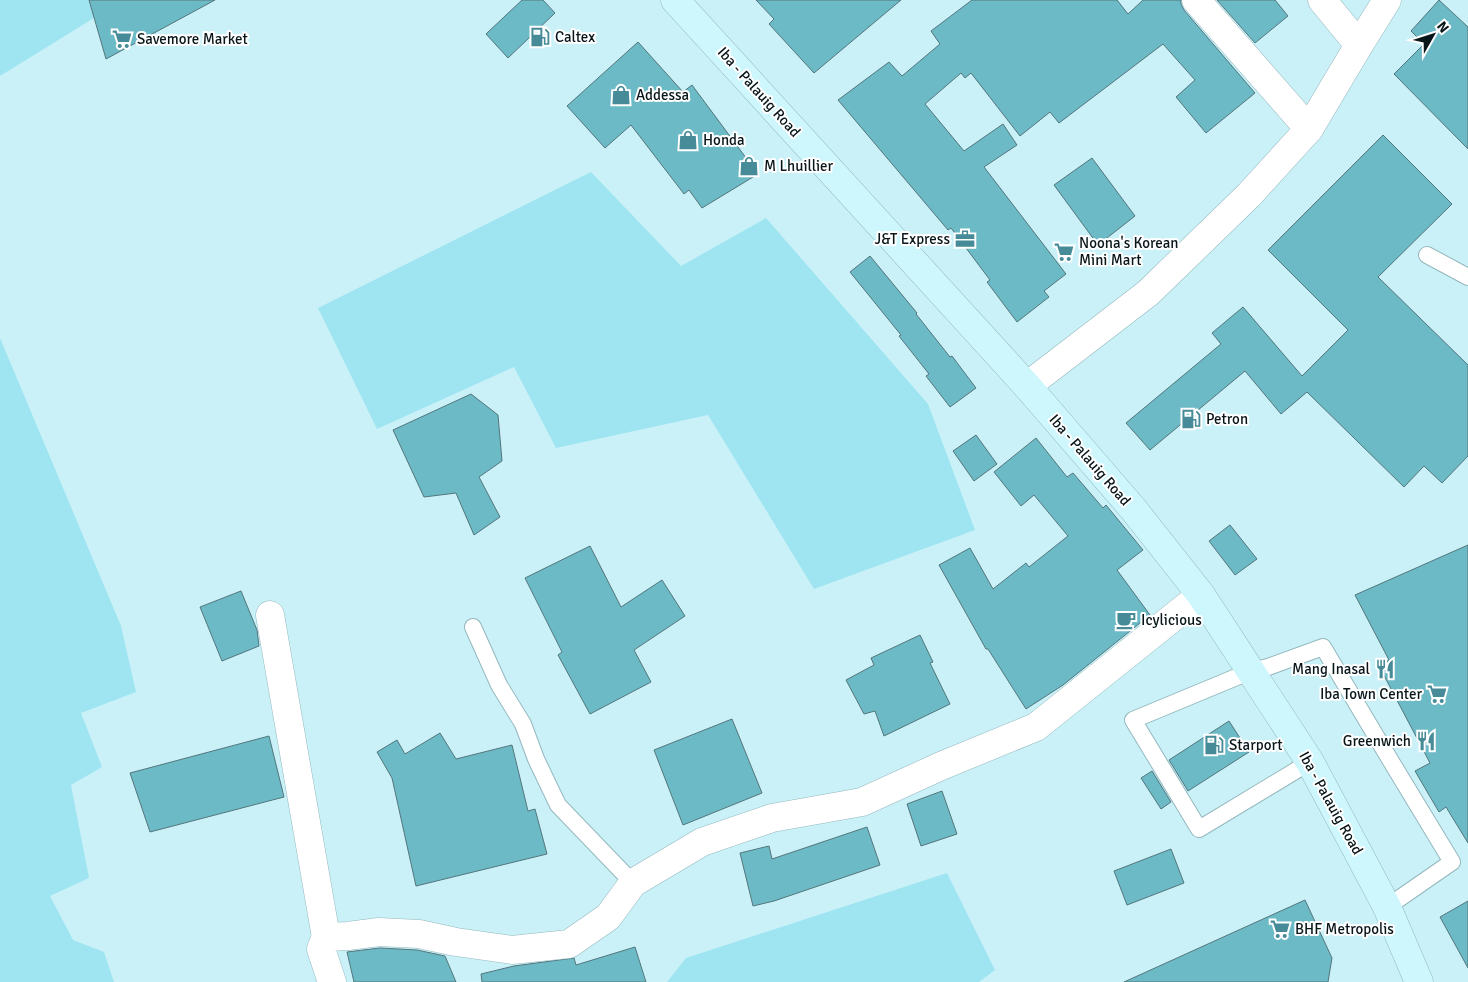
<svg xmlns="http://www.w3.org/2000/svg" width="1468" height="982" viewBox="0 0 1468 982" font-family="Signika,sans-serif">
	<rect width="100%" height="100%" fill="#cbf1f8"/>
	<g fill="#9ee5f1">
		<path d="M 0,0 L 89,0 L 94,18 L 0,76 Z"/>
		<path d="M 591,172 L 681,266 L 766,218 L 928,404 L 975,530 L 814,589 L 708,415 L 556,448 L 514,367 L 377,429 L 318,308 Z"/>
		<path d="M 0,338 L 121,626 L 136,692 L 81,713 L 102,767 L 71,785 L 89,878 L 50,896 L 73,940 L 104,952 L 114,982 L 0,982 Z"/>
		<path d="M 947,873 L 995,970 L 979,982 L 667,982 L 686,958 Z"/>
	</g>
	<g fill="#6cbac6" stroke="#53767c">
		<path d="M 89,0 L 215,0 L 106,59 Z"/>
		<path d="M 522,0 L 543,0 L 555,13 L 508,58 L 486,34 Z"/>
		<path d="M 756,0 L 901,0 L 814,73 L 769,24 L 774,19 Z"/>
		<path d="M 972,0 L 1117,0 L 1128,14 L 1143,0 L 1181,0 L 1181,4 L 1184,10 L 1255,93 L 1206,133 L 1176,97 L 1195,80 L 1163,44 L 1059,123 L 1050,112 L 1020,136 L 971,73 L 965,78 L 961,73 L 925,104 L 964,151 L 1003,124 L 1017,145 L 984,167 L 1066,274 L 1044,291 L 1049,297 L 1017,322 L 987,282 L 990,280 L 951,228 L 948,230 L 838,100 L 889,62 L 902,76 L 940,44 L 931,31 Z"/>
		<path d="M 1217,0 L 1275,0 L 1288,16 L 1255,43 Z"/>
		<path d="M 1439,0 L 1468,27 L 1468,149 L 1394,74 L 1424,44 L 1411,31 Z"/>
		<path d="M 638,42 L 683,92 L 692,85 L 758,174 L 702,208 L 689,190 L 684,194 L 631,125 L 605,148 L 567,106 Z"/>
		<path d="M 1383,135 L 1452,204 L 1378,277 L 1468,365 L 1468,456 L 1442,483 L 1424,466 L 1404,487 L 1307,392 L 1281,414 L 1245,371 L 1150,450 L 1126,423 L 1221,344 L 1212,333 L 1243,307 L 1302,376 L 1348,330 L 1268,250 Z"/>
		<path d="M 1092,158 L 1135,216 L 1098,245 L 1054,185 Z"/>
		<path d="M 870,256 L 917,313 L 916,314 L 950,357 L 952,356 L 976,388 L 950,407 L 926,376 L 929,374 L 899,336 L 901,335 L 850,272 Z"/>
		<path d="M 471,394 L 498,415 L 502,461 L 479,477 L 500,517 L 474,535 L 456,493 L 424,497 L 393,430 Z"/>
		<path d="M 976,435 L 997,464 L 974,481 L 953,451 Z"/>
		<path d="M 1036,438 L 1067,477 L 1073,473 L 1103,508 L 1106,505 L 1143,550 L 1117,570 L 1150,615 L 1063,685 L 1026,709 L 988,649 L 986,649 L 939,565 L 970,548 L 993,589 L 1026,563 L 1029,567 L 1068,536 L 1034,495 L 1021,506 L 994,472 Z"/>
		<path d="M 1230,525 L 1257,559 L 1235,575 L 1209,541 Z"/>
		<path d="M 1468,545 L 1468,843 L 1446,807 L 1439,812 L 1415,771 L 1430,763 L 1379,666 L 1389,660 L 1355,595 Z"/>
		<path d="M 590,546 L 621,607 L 662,580 L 685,616 L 634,650 L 651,682 L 590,714 L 558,655 L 562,652 L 525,578 Z"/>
		<path d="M 241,591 L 257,630 L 259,646 L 222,661 L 200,607 Z"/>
		<path d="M 920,635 L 933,662 L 930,663 L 950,704 L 884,736 L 875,711 L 864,714 L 846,680 L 874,665 L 871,658 Z"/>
		<path d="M 732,719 L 762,793 L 683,825 L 654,750 Z"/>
		<path d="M 1229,721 L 1249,752 L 1188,791 L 1169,760 Z"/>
		<path d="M 440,733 L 456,759 L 512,745 L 528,811 L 535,809 L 547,854 L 416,886 L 392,778 L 377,752 L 397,740 L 405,754 Z"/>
		<path d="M 269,736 L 284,797 L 150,832 L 130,773 Z"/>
		<path d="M 1152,771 L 1171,802 L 1161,809 L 1141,778 Z"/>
		<path d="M 942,791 L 957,834 L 921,846 L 907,804 Z"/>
		<path d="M 867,827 L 880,865 L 774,901 L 753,906 L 740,853 L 769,846 L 772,859 Z"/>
		<path d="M 1171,849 L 1184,883 L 1127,905 L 1114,871 Z"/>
		<path d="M 1305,900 L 1332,958 L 1328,982 L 1124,982 Z"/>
		<path d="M 1468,901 L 1468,968 L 1440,917 Z"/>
		<path d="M 635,947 L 646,982 L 482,982 L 481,974 L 514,966 L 574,958 L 576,965 Z"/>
		<path d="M 380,948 L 417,950 L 445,956 L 456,982 L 354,982 L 347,952 Z"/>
	</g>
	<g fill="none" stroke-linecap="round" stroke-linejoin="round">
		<defs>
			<g id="service">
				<path d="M 1427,255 L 1468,277"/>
				<path d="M 473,627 L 499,685 L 523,724 L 536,759 L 558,805 L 633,883"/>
				<path d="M 1310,762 L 1199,829 L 1133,720 L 1251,671 L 1268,667 L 1323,647 L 1392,763 L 1452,862 L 1387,907"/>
			</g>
			<g id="minor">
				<path d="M 1196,0 L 1309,129"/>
				<path d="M 1322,0 L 1359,45"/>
				<path d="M 270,615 L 326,937"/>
				<path d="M 332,982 L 321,949 L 326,937 L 348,936 L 379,932 L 419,934 L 456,942 L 512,950 L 569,944 L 608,917 L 633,883 L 702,842 L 772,818 L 862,802 L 941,766 L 1036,727 L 1201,595"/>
			</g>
			<path id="tertiary" d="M 1027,386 L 1148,293 L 1249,195 L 1309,129 L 1359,45 L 1387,0"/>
			<path id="secondary" d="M 675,0 L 1027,386 L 1134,510 L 1201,595 L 1310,762 L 1387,907 L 1419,982"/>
		</defs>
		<use href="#service" stroke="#93b8be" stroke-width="18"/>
		<use href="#minor" stroke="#93b8be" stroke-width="29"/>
		<use href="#tertiary" stroke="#93b8be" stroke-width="29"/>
		<use href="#secondary" stroke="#93b8be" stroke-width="29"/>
		<use href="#service" stroke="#fff" stroke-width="16"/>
		<use href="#minor" stroke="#fff" stroke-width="28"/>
		<use href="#tertiary" stroke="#fff" stroke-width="28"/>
		<use href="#secondary" stroke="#cef7fd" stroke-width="28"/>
	</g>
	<defs>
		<symbol id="fuel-bare" viewBox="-9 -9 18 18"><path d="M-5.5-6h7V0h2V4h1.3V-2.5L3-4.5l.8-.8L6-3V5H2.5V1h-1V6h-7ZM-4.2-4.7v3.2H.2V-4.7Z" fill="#468b97" stroke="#fff" stroke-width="2.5" paint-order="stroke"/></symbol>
		<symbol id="supermarket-bare" viewBox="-9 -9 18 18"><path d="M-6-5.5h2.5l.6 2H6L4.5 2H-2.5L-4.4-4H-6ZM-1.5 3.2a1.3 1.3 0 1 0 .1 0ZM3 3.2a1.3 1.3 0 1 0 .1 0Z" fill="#468b97" stroke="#fff" stroke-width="2.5" paint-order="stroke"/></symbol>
		<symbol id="shop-bare" viewBox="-9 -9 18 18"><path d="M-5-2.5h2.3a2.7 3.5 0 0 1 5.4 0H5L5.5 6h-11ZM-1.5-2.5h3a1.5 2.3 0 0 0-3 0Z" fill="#468b97" stroke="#fff" stroke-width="2.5" paint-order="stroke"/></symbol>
		<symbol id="office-bare" viewBox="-9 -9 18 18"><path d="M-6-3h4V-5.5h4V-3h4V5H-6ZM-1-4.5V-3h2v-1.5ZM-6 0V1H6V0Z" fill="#468b97" stroke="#fff" stroke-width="2.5" paint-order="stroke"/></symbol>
		<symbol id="cafe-bare" viewBox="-9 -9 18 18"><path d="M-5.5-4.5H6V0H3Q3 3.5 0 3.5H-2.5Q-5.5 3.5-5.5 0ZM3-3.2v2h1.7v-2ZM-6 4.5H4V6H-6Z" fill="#468b97" stroke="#fff" stroke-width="2.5" paint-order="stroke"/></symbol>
		<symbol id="restaurant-bare" viewBox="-9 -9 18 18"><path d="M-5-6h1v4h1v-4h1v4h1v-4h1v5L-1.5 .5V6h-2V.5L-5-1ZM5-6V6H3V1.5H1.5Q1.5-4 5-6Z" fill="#468b97" stroke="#fff" stroke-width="2.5" paint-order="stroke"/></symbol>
	</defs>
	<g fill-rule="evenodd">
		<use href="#fuel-bare" x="526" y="23" width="28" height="28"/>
		<use href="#supermarket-bare" x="108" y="25" width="28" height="28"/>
		<use href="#shop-bare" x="607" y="81" width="28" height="28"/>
		<use href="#shop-bare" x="674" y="126" width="28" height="28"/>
		<use href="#shop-bare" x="735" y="152" width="28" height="28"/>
		<use href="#office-bare" x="951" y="225" width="28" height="28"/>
		<use href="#supermarket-bare" x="1050" y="238" width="28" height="28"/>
		<use href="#fuel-bare" x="1177" y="405" width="28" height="28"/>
		<use href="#cafe-bare" x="1112" y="606" width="28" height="28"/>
		<use href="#restaurant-bare" x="1371" y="655" width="28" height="28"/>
		<use href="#supermarket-bare" x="1423" y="680" width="28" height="28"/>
		<use href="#restaurant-bare" x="1412" y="727" width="28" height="28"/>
		<use href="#fuel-bare" x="1200" y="731" width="28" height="28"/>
		<use href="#supermarket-bare" x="1266" y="915" width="28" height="28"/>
	</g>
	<g text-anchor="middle" stroke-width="4" stroke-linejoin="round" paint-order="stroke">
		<g font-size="15" fill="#081619" stroke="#fff" text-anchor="start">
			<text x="555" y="42">Caltex</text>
			<text x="137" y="44">Savemore Market</text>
			<text x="636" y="100">Addessa</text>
			<text x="703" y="145">Honda</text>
			<text x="764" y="171">M Lhuillier</text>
			<text x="950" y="244" text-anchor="end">J&amp;T Express</text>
			<text x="1079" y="248">Noona's Korean<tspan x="1079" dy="17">Mini Mart</tspan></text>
			<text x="1206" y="424">Petron</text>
			<text x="1141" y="625">Icylicious</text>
			<text x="1370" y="674" text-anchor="end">Mang Inasal</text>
			<text x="1422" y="699" text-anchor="end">Iba Town Center</text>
			<text x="1411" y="746" text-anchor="end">Greenwich</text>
			<text x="1229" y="750">Starport</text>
			<text x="1295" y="934">BHF Metropolis</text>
		</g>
		<g font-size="15" fill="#081619" stroke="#fff">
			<text transform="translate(759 92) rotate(48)" y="5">Iba - Palauig Road</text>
			<text transform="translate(1090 460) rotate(49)" y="5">Iba - Palauig Road</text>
			<text transform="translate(1331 803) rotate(61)" y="5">Iba - Palauig Road</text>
		</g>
	</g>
	<g transform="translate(1433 35) rotate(51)" stroke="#ffffff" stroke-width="4" paint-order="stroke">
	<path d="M0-4L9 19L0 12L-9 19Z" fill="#081619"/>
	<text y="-8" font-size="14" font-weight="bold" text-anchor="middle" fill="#081619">N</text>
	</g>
</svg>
